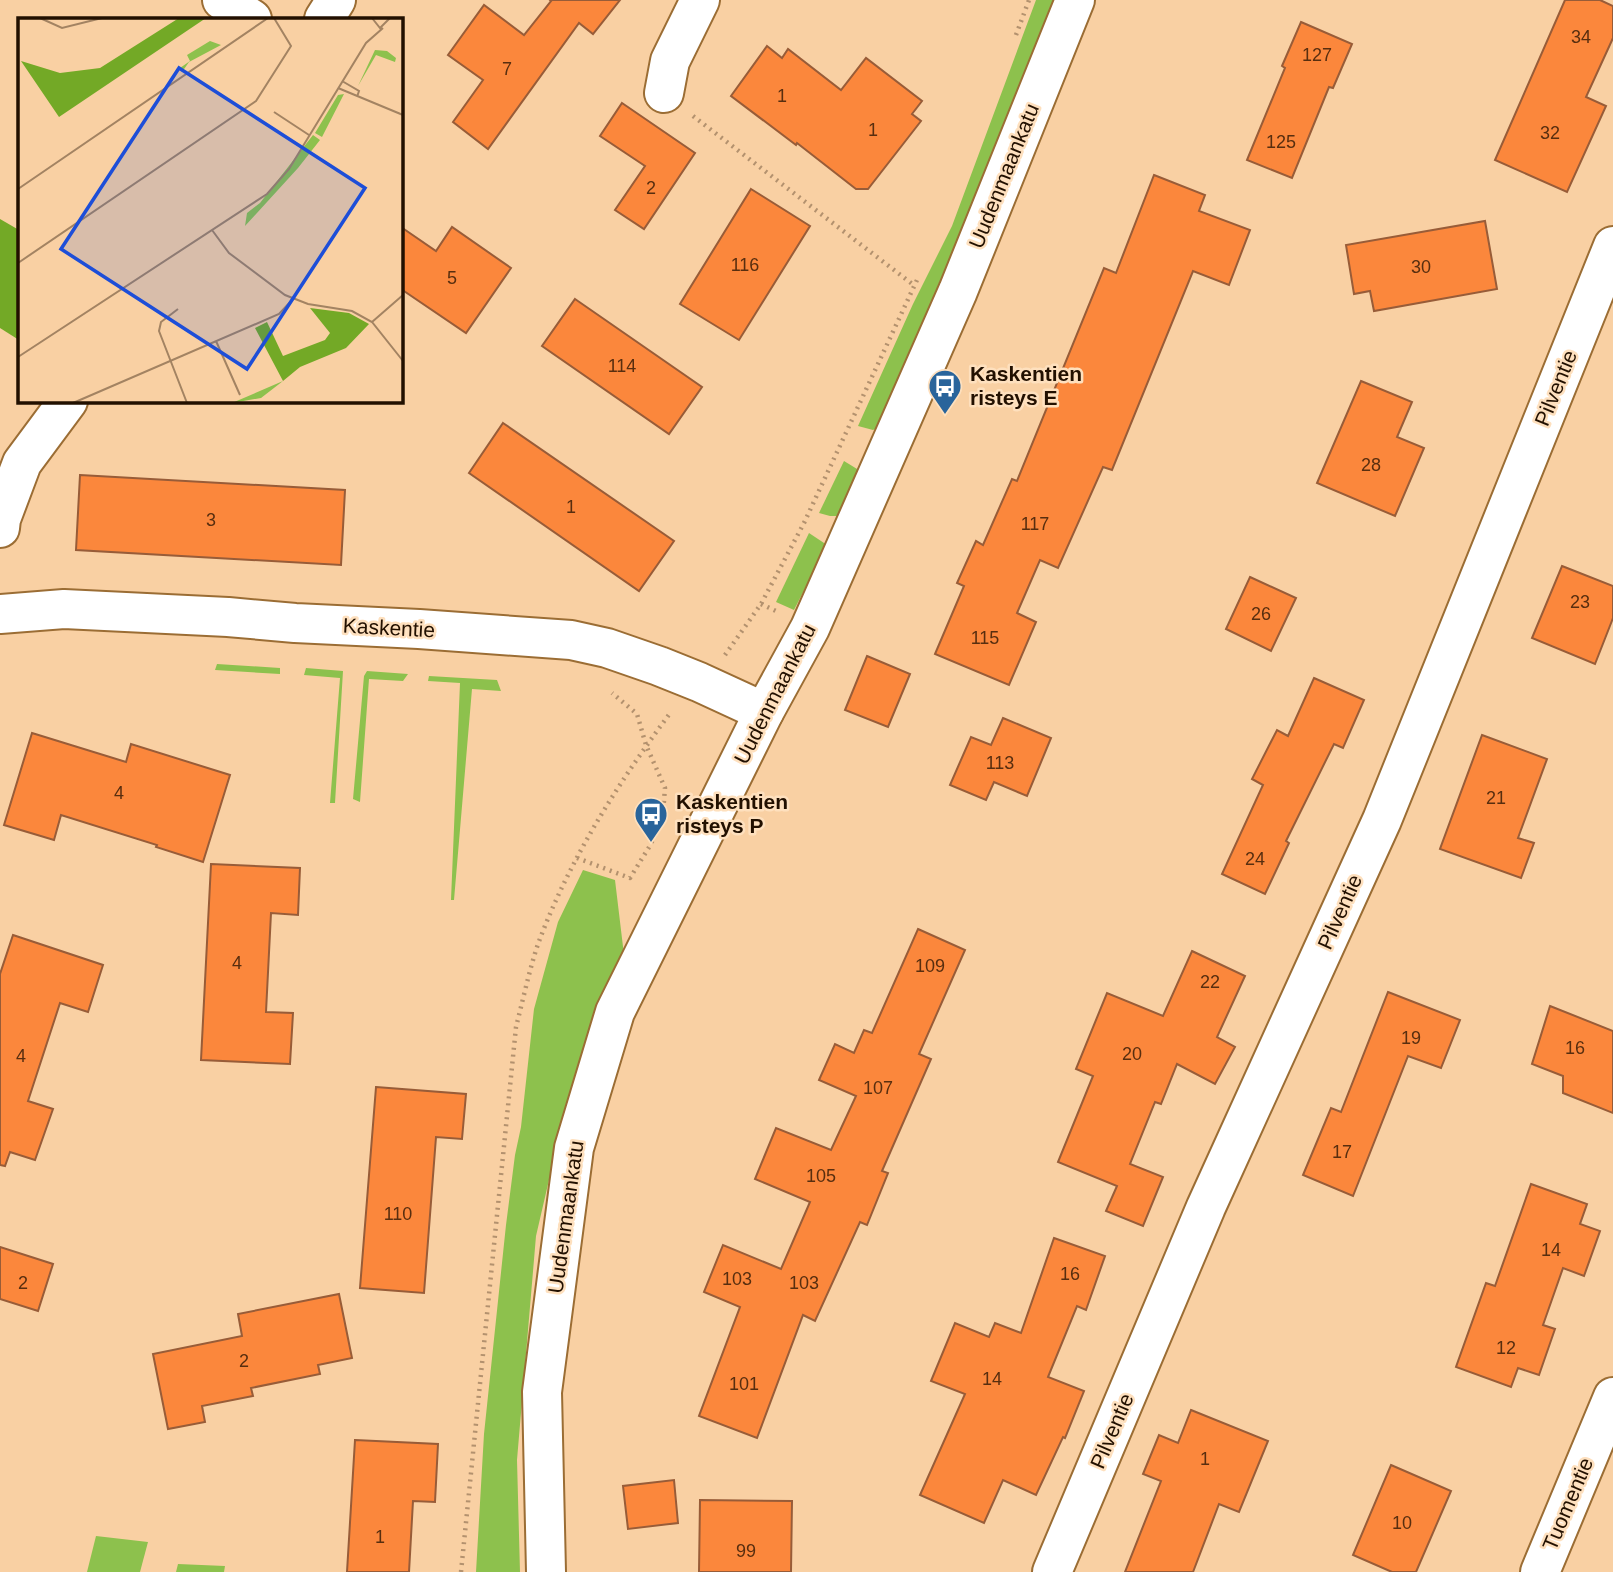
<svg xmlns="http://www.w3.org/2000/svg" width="1613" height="1572" viewBox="0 0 1613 1572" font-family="Helvetica,sans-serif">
	<rect width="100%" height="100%" fill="#f9d0a3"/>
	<g fill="#8dc14d">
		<path d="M 1036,0 L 1055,0 L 1007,127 L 881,426 L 873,430 L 858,426 L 913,304 L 952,226 Z"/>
		<path d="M 844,461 L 862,472 L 841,516 L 830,516 L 819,513 Z"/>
		<path d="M 809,533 L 827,545 L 794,610 L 776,602 Z"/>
		<path d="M 217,664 L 280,668 L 280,674 L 215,670 Z"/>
		<path d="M 306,668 L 343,671 L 335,803 L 330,803 L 340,678 L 304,675 Z"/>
		<path d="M 367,671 L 408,674 L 403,681 L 369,679 L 360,802 L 353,799 L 364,676 Z"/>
		<path d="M 429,676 L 497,680 L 501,691 L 472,689 L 454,900 L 451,900 L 460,683 L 428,681 Z"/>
		<path d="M 583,870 L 615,880 L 624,955 L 578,1067 L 558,1141 L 536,1236 L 517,1460 L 520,1572 L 476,1572 L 484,1434 L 506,1225 L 515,1155 L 521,1127 L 534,1009 L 558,922 Z"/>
		<path d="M 96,1536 L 148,1542 L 140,1572 L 87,1572 Z"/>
		<path d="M 178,1564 L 225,1566 L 224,1572 L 176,1572 Z"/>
	</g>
	<path fill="#73a926" d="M 0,219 L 19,230 L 19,340 L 0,328 Z"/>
	<g fill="#fb873c" stroke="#985c38" stroke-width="2">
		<path d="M 550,0 L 620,0 L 593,34 L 579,23 L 488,149 L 453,122 L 483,80 L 448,55 L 484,5 L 524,35 L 551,1 Z"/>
		<path d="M 1565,0 L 1600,0 L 1613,6 L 1613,38 L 1586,97 L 1606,106 L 1567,192 L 1495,160 Z"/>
		<path d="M 1301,22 L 1352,44 L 1333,88 L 1329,87 L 1292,178 L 1247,160 L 1285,68 L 1282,66 Z"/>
		<path d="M 767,46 L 782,58 L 788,49 L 841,90 L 866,58 L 922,101 L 912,114 L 921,121 L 868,189 L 856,189 L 797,143 L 796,145 L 731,96 Z"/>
		<path d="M 622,103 L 695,153 L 644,229 L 615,210 L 645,166 L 600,136 Z"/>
		<path d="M 1154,175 L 1205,195 L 1199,211 L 1250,230 L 1229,285 L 1193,271 L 1112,470 L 1103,467 L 1058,568 L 1040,560 L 1017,613 L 1036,622 L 1009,685 L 935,654 L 964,586 L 957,583 L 976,541 L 983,545 L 1012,479 L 1017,481 L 1104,268 L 1116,273 Z"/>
		<path d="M 751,189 L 810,226 L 739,340 L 680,304 Z"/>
		<path d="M 1485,221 L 1497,289 L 1374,311 L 1370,291 L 1354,294 L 1346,245 Z"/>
		<path d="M 401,227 L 436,251 L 452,227 L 511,268 L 466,333 L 401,289 Z"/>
		<path d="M 575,299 L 702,387 L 669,434 L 542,346 Z"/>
		<path d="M 1361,381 L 1412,402 L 1397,437 L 1424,448 L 1395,516 L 1317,483 Z"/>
		<path d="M 503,423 L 674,541 L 639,591 L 469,473 Z"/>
		<path d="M 80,475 L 345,490 L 341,565 L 76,550 Z"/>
		<path d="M 1562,566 L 1613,586 L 1613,618 L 1595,664 L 1532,638 Z"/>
		<path d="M 1250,577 L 1296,598 L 1271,651 L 1226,629 Z"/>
		<path d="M 867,656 L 910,674 L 888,727 L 845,710 Z"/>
		<path d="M 1314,678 L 1364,700 L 1343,748 L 1334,744 L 1286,841 L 1289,843 L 1265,894 L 1222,874 L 1263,785 L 1252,779 L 1277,730 L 1288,736 Z"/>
		<path d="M 1003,718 L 1051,738 L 1027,796 L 994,782 L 986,800 L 950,785 L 971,737 L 991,745 Z"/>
		<path d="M 32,733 L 126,762 L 131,744 L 230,775 L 203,862 L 156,847 L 157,845 L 61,815 L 54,840 L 4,825 Z"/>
		<path d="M 1482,735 L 1547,759 L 1518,838 L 1534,843 L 1521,878 L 1440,849 Z"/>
		<path d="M 211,864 L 300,868 L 298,915 L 271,913 L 266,1012 L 293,1013 L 290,1064 L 201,1060 Z"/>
		<path d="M 918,929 L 965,950 L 919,1054 L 931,1059 L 882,1171 L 888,1173 L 867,1225 L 860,1222 L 815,1321 L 803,1315 L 757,1438 L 699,1416 L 740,1307 L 704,1292 L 723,1245 L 781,1269 L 810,1202 L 755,1179 L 776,1128 L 831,1150 L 856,1096 L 819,1080 L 835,1044 L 854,1053 L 864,1030 L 872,1033 Z"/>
		<path d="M 13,935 L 103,965 L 88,1012 L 60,1003 L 28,1101 L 53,1109 L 35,1160 L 10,1152 L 5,1166 L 0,1165 L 0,974 Z"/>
		<path d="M 1192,951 L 1245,976 L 1217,1037 L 1235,1047 L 1215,1084 L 1177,1064 L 1161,1104 L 1155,1102 L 1130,1164 L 1163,1177 L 1143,1226 L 1106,1211 L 1117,1186 L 1058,1162 L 1093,1076 L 1076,1069 L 1107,993 L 1163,1016 Z"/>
		<path d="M 1388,992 L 1460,1020 L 1441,1068 L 1408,1056 L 1353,1196 L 1303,1175 L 1331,1108 L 1341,1112 Z"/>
		<path d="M 1550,1006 L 1613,1031 L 1613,1113 L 1563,1093 L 1563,1076 L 1532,1064 Z"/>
		<path d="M 376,1087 L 466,1094 L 462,1139 L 436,1137 L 424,1293 L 360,1288 Z"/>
		<path d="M 1531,1184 L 1587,1204 L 1580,1224 L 1600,1231 L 1584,1276 L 1563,1268 L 1543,1325 L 1555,1329 L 1539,1375 L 1518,1368 L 1511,1387 L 1456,1367 L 1486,1283 L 1495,1286 Z"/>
		<path d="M 1054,1238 L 1105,1256 L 1086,1310 L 1077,1306 L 1048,1377 L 1084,1391 L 1065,1438 L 1063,1437 L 1036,1495 L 1003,1480 L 984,1523 L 920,1495 L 965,1394 L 931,1381 L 955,1323 L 989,1337 L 995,1323 L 1021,1333 Z"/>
		<path d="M 0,1247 L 53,1264 L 38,1311 L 0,1299 Z"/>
		<path d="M 339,1294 L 352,1358 L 318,1365 L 320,1374 L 251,1388 L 253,1396 L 202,1406 L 205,1422 L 168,1429 L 153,1354 L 242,1336 L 238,1314 Z"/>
		<path d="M 1191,1410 L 1268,1441 L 1239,1512 L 1219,1504 L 1193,1572 L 1125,1572 L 1161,1481 L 1143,1474 L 1159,1435 L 1178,1443 Z"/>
		<path d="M 355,1440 L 438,1444 L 435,1502 L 413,1501 L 409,1572 L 347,1572 Z"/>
		<path d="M 1391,1465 L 1451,1491 L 1416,1572 L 1392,1572 L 1353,1555 Z"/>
		<path d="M 674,1480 L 678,1523 L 628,1529 L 623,1486 Z"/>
		<path d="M 700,1500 L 792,1501 L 791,1572 L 699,1572 Z"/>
	</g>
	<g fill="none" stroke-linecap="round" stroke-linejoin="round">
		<defs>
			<g id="minor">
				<path d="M 222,0 L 252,19"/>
				<path d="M 324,19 L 336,0"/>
				<path d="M 664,93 L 670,61 L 700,0"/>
				<path d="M 0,528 L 1,519 L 22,463 L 68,401"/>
				<path d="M 1052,1572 L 1206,1207 L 1382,820 L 1613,246"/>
				<path d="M 1540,1572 L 1613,1397"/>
			</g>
			<path id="tertiary" d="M 0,614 L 64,609 L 228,617 L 295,623 L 419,629 L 571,640 L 607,648 L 659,666 L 699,682 L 764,712"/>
			<path id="secondary" d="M 546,1572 L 542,1392 L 574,1148 L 615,1012 L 764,712 L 810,628 L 958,291 L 1075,0"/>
		</defs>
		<use href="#minor" stroke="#9b6d34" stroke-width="42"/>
		<use href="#tertiary" stroke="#9b6d34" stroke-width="42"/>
		<use href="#secondary" stroke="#9b6d34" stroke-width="42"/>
		<g stroke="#b3916e" stroke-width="4.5" stroke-dasharray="2 5" stroke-linecap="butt">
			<path d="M 1016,35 L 1029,0"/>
			<path d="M 693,116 L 915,286"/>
			<path d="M 761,604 L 776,611"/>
			<path d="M 725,655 L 761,604 L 804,523 L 917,280"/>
			<path d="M 577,858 L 630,878 L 651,844 L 663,813 L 665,788 L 646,745 L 637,714 L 612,693"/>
			<path d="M 461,1572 L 516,1027 C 523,1000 529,971 538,944 C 569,860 618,783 671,712"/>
		</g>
		<use href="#minor" stroke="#fff" stroke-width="38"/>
		<use href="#tertiary" stroke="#fff" stroke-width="38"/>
		<use href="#secondary" stroke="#fff" stroke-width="38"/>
	</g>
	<defs>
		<symbol id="bus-pin" viewBox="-11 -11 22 30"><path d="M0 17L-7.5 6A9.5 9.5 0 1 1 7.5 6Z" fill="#29649b" stroke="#fee0be"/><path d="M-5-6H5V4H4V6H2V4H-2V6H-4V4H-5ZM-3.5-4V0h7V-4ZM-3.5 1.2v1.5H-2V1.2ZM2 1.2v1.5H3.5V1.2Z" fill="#fff"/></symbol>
	</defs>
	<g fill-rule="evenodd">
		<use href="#bus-pin" x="926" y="367" width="38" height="52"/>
		<use href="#bus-pin" x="632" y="795" width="38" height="52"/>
	</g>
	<g text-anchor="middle" stroke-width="5" stroke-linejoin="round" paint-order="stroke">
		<g font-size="18" fill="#582e0f">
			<text x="1581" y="43">34</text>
			<text x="1317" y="61">127</text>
			<text x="507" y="75">7</text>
			<text x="782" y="102">1</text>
			<text x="873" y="136">1</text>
			<text x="1550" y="139">32</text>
			<text x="1281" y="148">125</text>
			<text x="651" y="194">2</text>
			<text x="745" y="271">116</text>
			<text x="1421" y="273">30</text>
			<text x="452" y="284">5</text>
			<text x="622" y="372">114</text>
			<text x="1371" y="471">28</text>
			<text x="571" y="513">1</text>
			<text x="211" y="526">3</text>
			<text x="1035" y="530">117</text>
			<text x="1580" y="608">23</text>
			<text x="1261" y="620">26</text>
			<text x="985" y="644">115</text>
			<text x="1000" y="769">113</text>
			<text x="119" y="799">4</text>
			<text x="1496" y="804">21</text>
			<text x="1255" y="865">24</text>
			<text x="237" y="969">4</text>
			<text x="930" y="972">109</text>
			<text x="1210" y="988">22</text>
			<text x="1411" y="1044">19</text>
			<text x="1575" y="1054">16</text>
			<text x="1132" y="1060">20</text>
			<text x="21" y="1062">4</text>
			<text x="878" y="1094">107</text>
			<text x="1342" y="1158">17</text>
			<text x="821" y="1182">105</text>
			<text x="398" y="1220">110</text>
			<text x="1551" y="1256">14</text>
			<text x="1070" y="1280">16</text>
			<text x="737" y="1285">103</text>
			<text x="23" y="1289">2</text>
			<text x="804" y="1289">103</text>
			<text x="1506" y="1354">12</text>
			<text x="244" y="1367">2</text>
			<text x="992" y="1385">14</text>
			<text x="744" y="1390">101</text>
			<text x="1205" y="1465">1</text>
			<text x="1402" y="1529">10</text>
			<text x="380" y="1543">1</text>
			<text x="746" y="1557">99</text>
		</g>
		<g font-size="21" fill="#221000" stroke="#fee0be">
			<text transform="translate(1004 176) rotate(-68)" y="7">Uudenmaankatu</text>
			<text transform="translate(1556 388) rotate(-68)" y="7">Pilventie</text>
			<text transform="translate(389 628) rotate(3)" y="7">Kaskentie</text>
			<text transform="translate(775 694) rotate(-63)" y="7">Uudenmaankatu</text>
			<text transform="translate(1340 912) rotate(-66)" y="7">Pilventie</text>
			<text transform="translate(566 1217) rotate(-82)" y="7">Uudenmaankatu</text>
			<text transform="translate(1112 1431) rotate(-67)" y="7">Pilventie</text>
			<text transform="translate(1568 1504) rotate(-67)" y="7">Tuomentie</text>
		</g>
		<g font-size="21" font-weight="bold" fill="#221000" stroke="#fee0be" text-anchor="start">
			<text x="970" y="381">Kaskentien<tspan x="970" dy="24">risteys E</tspan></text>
			<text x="676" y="809">Kaskentien<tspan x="676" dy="24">risteys P</tspan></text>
		</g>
	</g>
	<g transform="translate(18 18)">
		<rect width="385" height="385" fill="#f9d0a3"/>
		<path d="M 192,23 L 203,27 L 171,44 L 164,54 L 162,50 L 172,43 L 169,37 ZM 357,32 L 369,33 L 378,40 L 377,44 L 358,37 L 340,68 ZM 326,76 L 304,119 L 297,115 L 320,77 ZM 295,117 L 302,122 L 280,150 L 227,208 L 229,195 L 242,185 ZM 265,363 L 243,380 L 214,385 Z" fill="#8dc14d"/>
		<path d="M 161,0 L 188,0 L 41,99 L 3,43 L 42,55 L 82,50 ZM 292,290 L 331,295 L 351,306 L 328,330 L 282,349 L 265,363 L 237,310 L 249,304 L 265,338 L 307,322 L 312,315 Z" fill="#73a926"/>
		<path fill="none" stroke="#a38362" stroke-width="2" d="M 22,0 L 44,10 L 84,0M 354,0 L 362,10 L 372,0M 324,63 L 341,73 L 339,79M 320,70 L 385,97M 256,94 L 291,117M 0,171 L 250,0M 194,212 L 211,235 L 267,277 L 290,286 L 334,293 L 354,304 L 385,343M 0,245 L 238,83 L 273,28 L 256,0M 160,291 L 143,304 L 141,313 L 169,385M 354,304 L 385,277M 198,323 L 222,377M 0,339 L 249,176 L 271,151 L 348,25 L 365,10M 55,385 L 261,296 L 275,281"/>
		<path fill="#1d4ed8" fill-opacity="0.15" stroke="#1d4ed8" stroke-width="3.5" d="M 161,50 L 347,170 L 229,351 L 43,231 Z"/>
		<rect width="385" height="385" fill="none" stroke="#221000" stroke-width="3.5"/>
	</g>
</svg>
